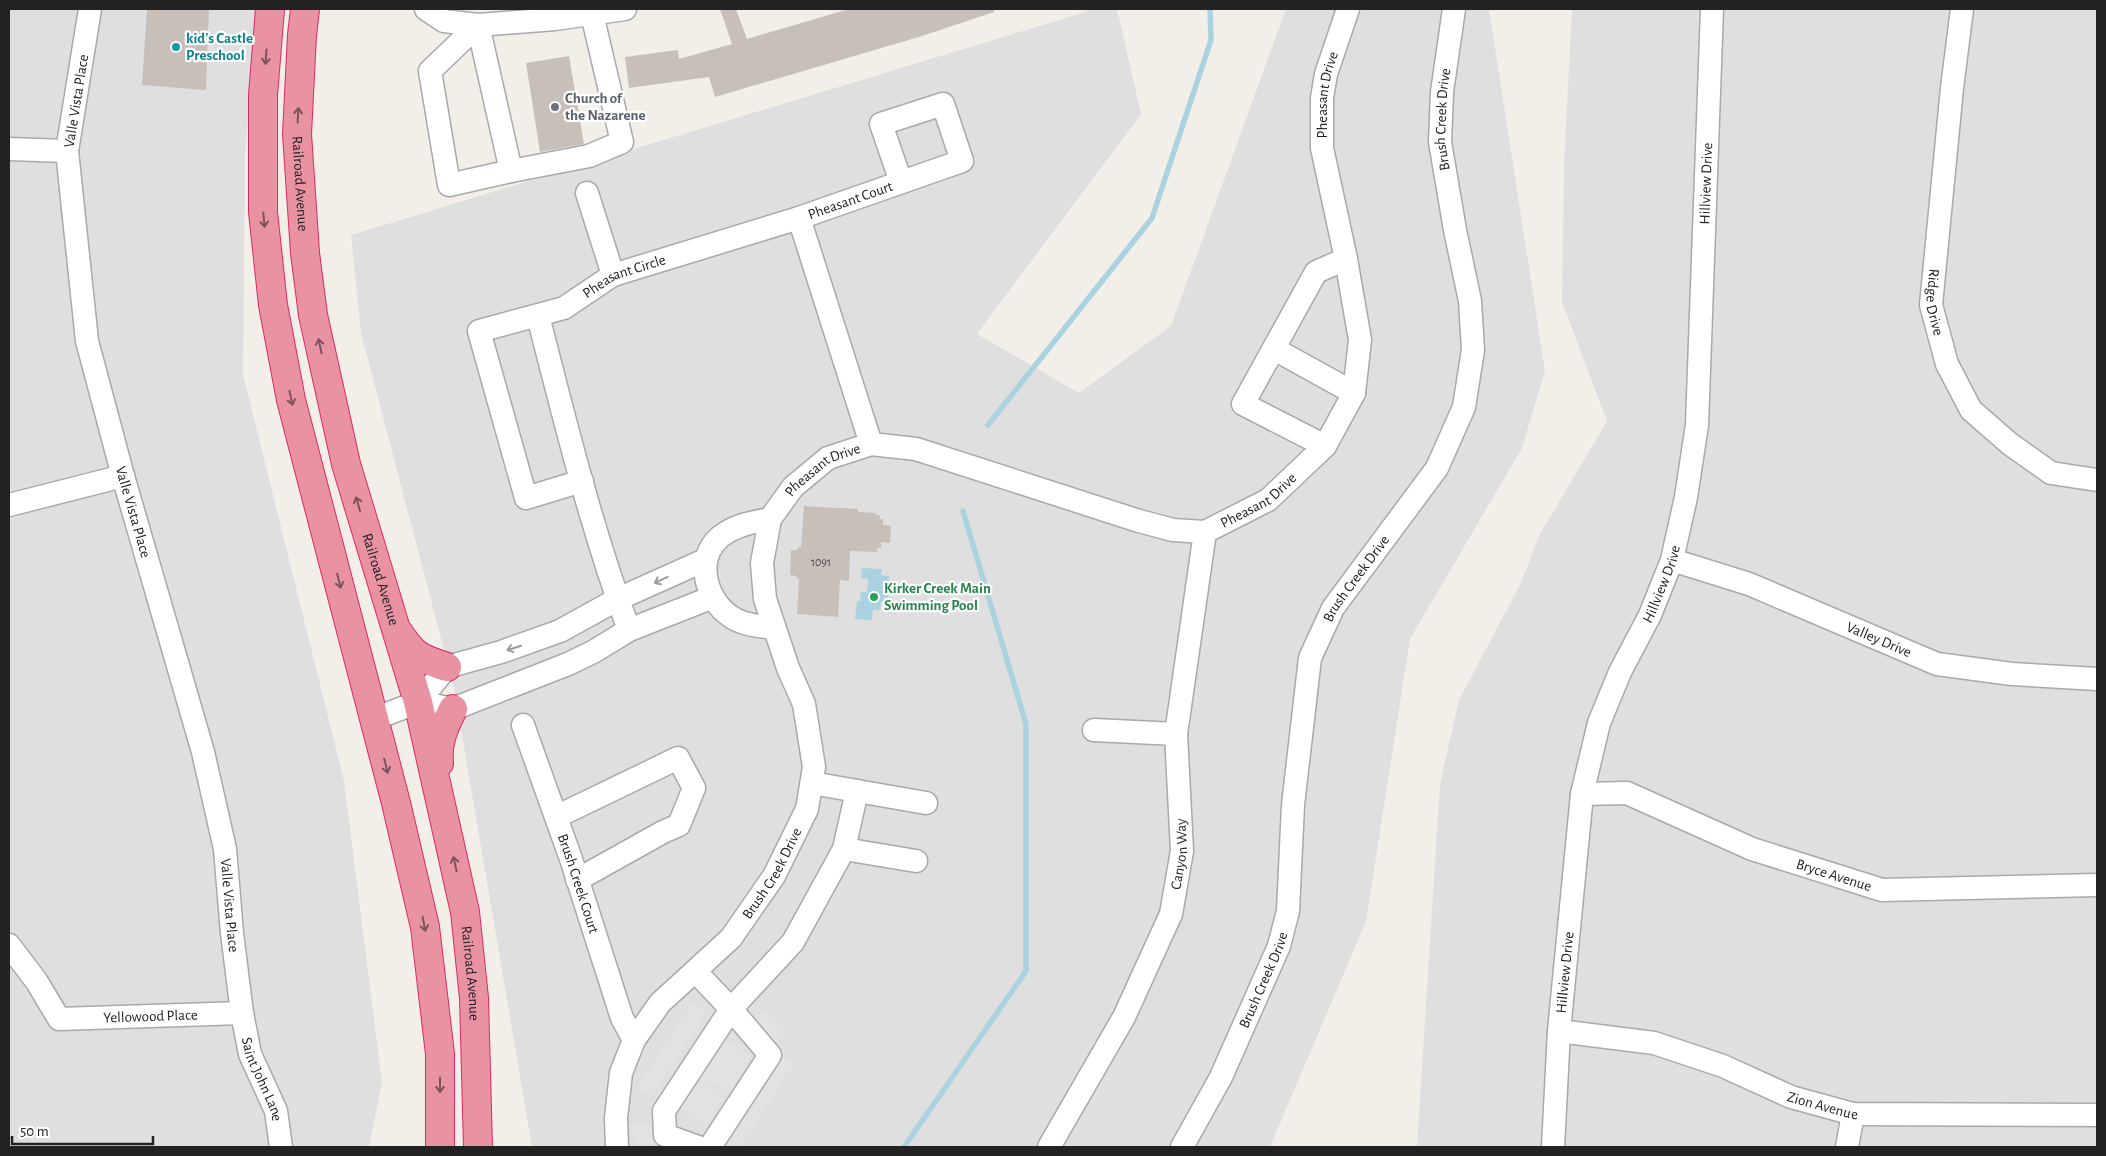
<svg xmlns="http://www.w3.org/2000/svg" width="2106" height="1156" viewBox="0 0 2106 1156" font-family="'Alegreya Sans',sans-serif">
	<rect width="100%" height="100%" fill="#f2efe9"/>
	<g fill="#e0dfdf">
		<path d="M 9,9 L 258,9 L 245,154 L 243,374 L 344,781 L 382,1082 L 369,1147 L 9,1147 Z"/>
		<path d="M 1095,9 L 1117,9 L 1141,114 L 977,334 L 1079,393 L 1171,326 L 1286,9 L 1489,9 L 1545,371 L 1522,448 L 1410,639 L 1366,921 L 1270,1147 L 532,1147 L 454,688 L 361,333 L 351,235 Z"/>
		<path d="M 1572,9 L 2097,9 L 2097,1147 L 1417,1147 L 1440,784 L 1459,700 L 1521,583 L 1539,536 L 1607,421 L 1562,302 L 1564,163 Z"/>
	</g>
	<g fill="#e2e2e2">
		<path d="M 692,1003 L 706,1012 L 651,1098 L 637,1089 Z"/>
		<path d="M 765,1010 L 786,1033 L 773,1044 L 752,1021 Z"/>
		<path d="M 719,1037 L 751,1057 L 728,1093 L 711,1082 L 707,1087 L 723,1099 L 707,1125 L 677,1103 Z"/>
		<path d="M 780,1055 L 794,1064 L 740,1147 L 720,1147 Z"/>
		<path d="M 647,1121 L 656,1143 L 646,1147 L 639,1147 L 631,1127 Z"/>
	</g>
	<path fill="#aad3df" d="M 862,568 L 882,569 L 881,575 L 889,576 L 888,602 L 881,602 L 880,610 L 873,610 L 872,620 L 855,619 L 857,601 L 860,601 L 861,592 L 867,592 L 868,579 L 861,578 Z"/>
	<g fill="none" stroke-linecap="round" stroke-linejoin="round">
		<g stroke="#aad3df" stroke-width="5.5">
			<path d="M 988,425 L 1152,218 L 1211,40 L 1210,9"/>
			<path d="M 904,1147 L 1026,971 L 1026,724 L 963,511"/>
		</g>
	</g>
	<g fill="#c7bfb8">
		<path d="M 147,9 L 209,9 L 206,90 L 142,85 Z"/>
		<path d="M 720,9 L 736,9 L 747,39 L 849,9 L 994,9 L 994,12 L 922,36 L 715,97 L 709,77 L 629,88 L 625,57 L 678,50 L 679,59 L 732,44 Z"/>
		<path d="M 569,56 L 584,144 L 540,152 L 526,63 Z"/>
		<path d="M 804,506 L 858,509 L 858,512 L 876,513 L 876,515 L 880,516 L 880,519 L 883,519 L 883,525 L 891,526 L 890,543 L 881,542 L 881,548 L 877,548 L 877,552 L 850,551 L 849,581 L 840,580 L 838,617 L 797,614 L 799,579 L 796,578 L 796,576 L 790,575 L 791,550 L 798,550 L 798,547 L 801,547 Z"/>
	</g>
	<g fill="none" stroke-linecap="round" stroke-linejoin="round">
		<defs>
			<g id="minor">
				<path id="s1" d="M 90,9 L 67,151 L 87,341 L 123,476 L 203,752 L 225,849 L 232,933 L 242,1013 L 250,1054 L 276,1111 L 281,1147"/>
				<path d="M 426,9 L 444,21 L 478,25 L 555,19 L 625,9"/>
				<path id="s2" d="M 1962,9 L 1952,88 L 1931,305 L 1947,364 L 1971,410 L 2010,444 L 2051,473 L 2097,480"/>
				<path d="M 478,25 L 511,171 L 449,185 L 430,71 Z"/>
				<path d="M 9,149 L 67,151"/>
				<path d="M 511,171 L 589,156 L 622,142 L 592,14"/>
				<path d="M 587,193 L 613,275"/>
				<path d="M 799,218 L 871,444"/>
				<path d="M 538,316 C 565,421 591,528 629,630"/>
				<path d="M 1274,349 L 1354,393"/>
				<path d="M 1325,446 L 1243,404 L 1316,272 L 1346,259"/>
				<path id="s3" d="M 582,481 L 526,498 L 479,331 L 564,308 L 613,275 L 799,218 L 962,161 L 943,104 L 881,124 L 901,182"/>
				<path d="M 9,505 L 123,476"/>
				<path d="M 770,519 C 753,522 735,525 720,537 C 695,558 705,599 730,616 C 742,625 759,626 774,628"/>
				<path id="s4" d="M 1672,560 L 1749,584 L 1937,664 L 2012,674 L 2097,679"/>
				<path d="M 418,702 L 453,709 L 568,664 L 593,652 L 629,630 L 713,597"/>
				<path d="M 374,719 L 418,702 L 447,667 L 501,652 L 560,631 L 618,599 L 705,560"/>
				<path id="s5" d="M 523,725 L 571,859 L 622,1018 L 634,1040"/>
				<path d="M 1094,730 L 1176,734"/>
				<path d="M 857,791 L 926,803"/>
				<path id="s6" d="M 1582,794 L 1627,793 L 1752,849 L 1882,890 L 2097,885"/>
				<path d="M 556,817 L 678,758 L 694,788 L 679,825 L 663,832 L 577,880"/>
				<path d="M 844,849 L 916,861"/>
				<path id="s7" d="M 9,945 L 37,982 L 59,1019 L 242,1013"/>
				<path d="M 696,972 L 731,1009 L 770,1055 L 710,1147"/>
				<path id="s8" d="M 1559,1031 L 1654,1043 L 1723,1066 L 1791,1097 L 1853,1114 L 2097,1115"/>
				<path id="s9" d="M 617,1147 L 616,1118 L 621,1073 L 634,1040 L 660,1003 L 731,938 L 774,876 L 807,809 L 814,767 L 804,704 L 788,668 L 765,599 L 762,563 L 770,519 L 793,487 L 828,458 L 871,444 L 916,449 L 1139,521 L 1173,530 L 1205,532 L 1268,500 L 1325,446 L 1354,393 L 1360,340 L 1346,259 L 1322,148 L 1322,98 L 1326,74 L 1348,9"/>
				<path d="M 698,1147 L 665,1135 L 664,1111 L 731,1009 L 793,942 L 844,849 L 857,791 L 812,783"/>
				<path id="s10" d="M 1049,1147 L 1124,1017 L 1171,914 L 1182,851 L 1176,734 L 1205,532"/>
				<path id="s11" d="M 1182,1147 L 1221,1077 L 1279,946 L 1288,911 L 1293,805 L 1310,658 L 1333,608 L 1437,468 L 1464,407 L 1473,350 L 1470,301 L 1455,230 L 1440,142 L 1442,92 L 1454,9"/>
				<path id="s12" d="M 1553,1147 L 1559,1031 L 1582,794 L 1599,723 L 1620,672 L 1650,615 L 1672,560 L 1686,497 L 1697,425 L 1712,9"/>
				<path d="M 1847,1147 L 1853,1114"/>
			</g>
			<g id="highway">
				<path d="M 270,9 L 263,95 L 263,212 L 273,305 L 291,400 L 396,803 L 425,927 L 440,1054 L 440,1147"/>
				<path id="s13" d="M 305,9 L 302,35 L 297,134 L 305,253 L 313,315 L 346,464 L 418,702 L 465,912 L 474,998 L 478,1147"/>
				<path d="M 399,633 C 415,657 420,658 447,667"/>
				<path d="M 439,763 C 437,742 444,727 453,709"/>
			</g>
		</defs>
		<use href="#minor" stroke="#a9a9a9" stroke-width="25"/>
		<use href="#highway" stroke="#dc2a67" stroke-width="30"/>
		<use href="#minor" stroke="#fff" stroke-width="22"/>
		<use href="#highway" stroke="#e892a2" stroke-width="28"/>
	</g>
	<defs><path id="oneway-shaft" d="M-6 0H5M1.5-3L5.5 0L1.5 3" fill="none" stroke-width="1.6" stroke-linecap="round" stroke-linejoin="round" transform="scale(1.25)"/></defs>
	<g stroke="#7b545c">
		<use href="#oneway-shaft" transform="translate(266 57) rotate(94)"/>
		<use href="#oneway-shaft" transform="translate(298 115) rotate(-87)"/>
		<use href="#oneway-shaft" transform="translate(264 220) rotate(84)"/>
		<use href="#oneway-shaft" transform="translate(320 346) rotate(-102)"/>
		<use href="#oneway-shaft" transform="translate(291 398) rotate(78)"/>
		<use href="#oneway-shaft" transform="translate(358 504) rotate(-106)"/>
		<use href="#oneway-shaft" transform="translate(339 581) rotate(76)"/>
		<use href="#oneway-shaft" transform="translate(386 766) rotate(76)"/>
		<use href="#oneway-shaft" transform="translate(455 864) rotate(-102)"/>
		<use href="#oneway-shaft" transform="translate(424 924) rotate(79)"/>
		<use href="#oneway-shaft" transform="translate(440 1085) rotate(90)"/>
	</g>
	<g stroke="#9c9c9c">
		<use href="#oneway-shaft" transform="translate(661 580) rotate(156)"/>
		<use href="#oneway-shaft" transform="translate(514 648) rotate(162)"/>
	</g>
	<circle fill="#0f9aa8" stroke="#fff" stroke-width="2" cx="176" cy="47" r="5"/>
	<circle fill="#6b7280" stroke="#fff" stroke-width="2" cx="555" cy="107" r="5"/>
	<circle fill="#2e9e5b" stroke="#fff" stroke-width="2" cx="874" cy="597" r="5"/>
	<g text-anchor="middle" stroke-width="4.5" stroke-linejoin="round" paint-order="stroke">
		<g font-size="12" fill="#4b4948">
			<text x="821" y="566">1091</text>
		</g>
		<g font-size="15" font-weight="bold" fill="#0d838f" stroke="#fff" text-anchor="start">
			<text x="186" y="43">kid's Castle<tspan x="186" dy="17">Preschool</tspan></text>
		</g>
		<g font-size="15" fill="#222" stroke="#fff">
			<text dy="5" stroke="none"><textPath href="#s9" startOffset="1690">Pheasant Drive</textPath></text>
			<text transform="translate(76 101) rotate(-81)" y="5">Valle Vista Place</text>
			<text dy="5" stroke="none"><textPath href="#s11" startOffset="1101">Brush Creek Drive</textPath></text>
			<text dy="5" stroke="none"><textPath href="#s13" startOffset="175">Railroad Avenue</textPath></text>
			<text dy="5" stroke="none"><textPath href="#s12" startOffset="985">Hillview Drive</textPath></text>
			<text dy="5" stroke="none"><textPath href="#s3" startOffset="628">Pheasant Court</textPath></text>
			<text dy="5" stroke="none"><textPath href="#s3" startOffset="389">Pheasant Circle</textPath></text>
			<text dy="5" stroke="none"><textPath href="#s2" startOffset="295">Ridge Drive</textPath></text>
			<text dy="5" stroke="none"><textPath href="#s9" startOffset="775">Pheasant Drive</textPath></text>
			<text dy="5" stroke="none"><textPath href="#s9" startOffset="1240">Pheasant Drive</textPath></text>
			<text dy="5" stroke="none"><textPath href="#s1" startOffset="512">Valle Vista Place</textPath></text>
			<text dy="5" stroke="none"><textPath href="#s13" startOffset="580">Railroad Avenue</textPath></text>
			<text dy="5" stroke="none"><textPath href="#s11" startOffset="606">Brush Creek Drive</textPath></text>
			<text dy="5" stroke="none"><textPath href="#s12" startOffset="580">Hillview Drive</textPath></text>
			<text dy="5" stroke="none"><textPath href="#s4" startOffset="222">Valley Drive</textPath></text>
			<text dy="5" stroke="none"><textPath href="#s10" startOffset="324">Canyon Way</textPath></text>
			<text dy="5" stroke="none"><textPath href="#s9" startOffset="328">Brush Creek Drive</textPath></text>
			<text dy="5" stroke="none"><textPath href="#s6" startOffset="268">Bryce Avenue</textPath></text>
			<text dy="5" stroke="none"><textPath href="#s5" startOffset="168">Brush Creek Court</textPath></text>
			<text dy="5" stroke="none"><textPath href="#s1" startOffset="918">Valle Vista Place</textPath></text>
			<text dy="5" stroke="none"><textPath href="#s13" startOffset="985">Railroad Avenue</textPath></text>
			<text dy="5" stroke="none"><textPath href="#s12" startOffset="175">Hillview Drive</textPath></text>
			<text dy="5" stroke="none"><textPath href="#s11" startOffset="186">Brush Creek Drive</textPath></text>
			<text dy="5" stroke="none"><textPath href="#s7" startOffset="181">Yellowood Place</textPath></text>
			<text dy="5" stroke="none"><textPath href="#s1" startOffset="1096">Saint John Lane</textPath></text>
			<text dy="5" stroke="none"><textPath href="#s8" startOffset="276">Zion Avenue</textPath></text>
		</g>
		<g font-size="15" font-weight="bold" fill="#5b616d" stroke="#fff" text-anchor="start">
			<text x="565" y="103">Church of<tspan x="565" dy="17">the Nazarene</tspan></text>
		</g>
		<g font-size="15" font-weight="bold" fill="#27864d" stroke="#fff" text-anchor="start">
			<text x="884" y="593">Kirker Creek Main<tspan x="884" dy="17">Swimming Pool</tspan></text>
		</g>
	</g>
	<rect width="2106" height="1156" fill="none" stroke="#222222" stroke-width="20"/>
	<path d="M12 1136v8h141v-8" fill="none" stroke="#222222" stroke-width="2.5"/>
	<text x="20" y="1136" font-size="15" fill="#222222" stroke="#ffffff" stroke-width="4" paint-order="stroke">50 m</text>
</svg>
